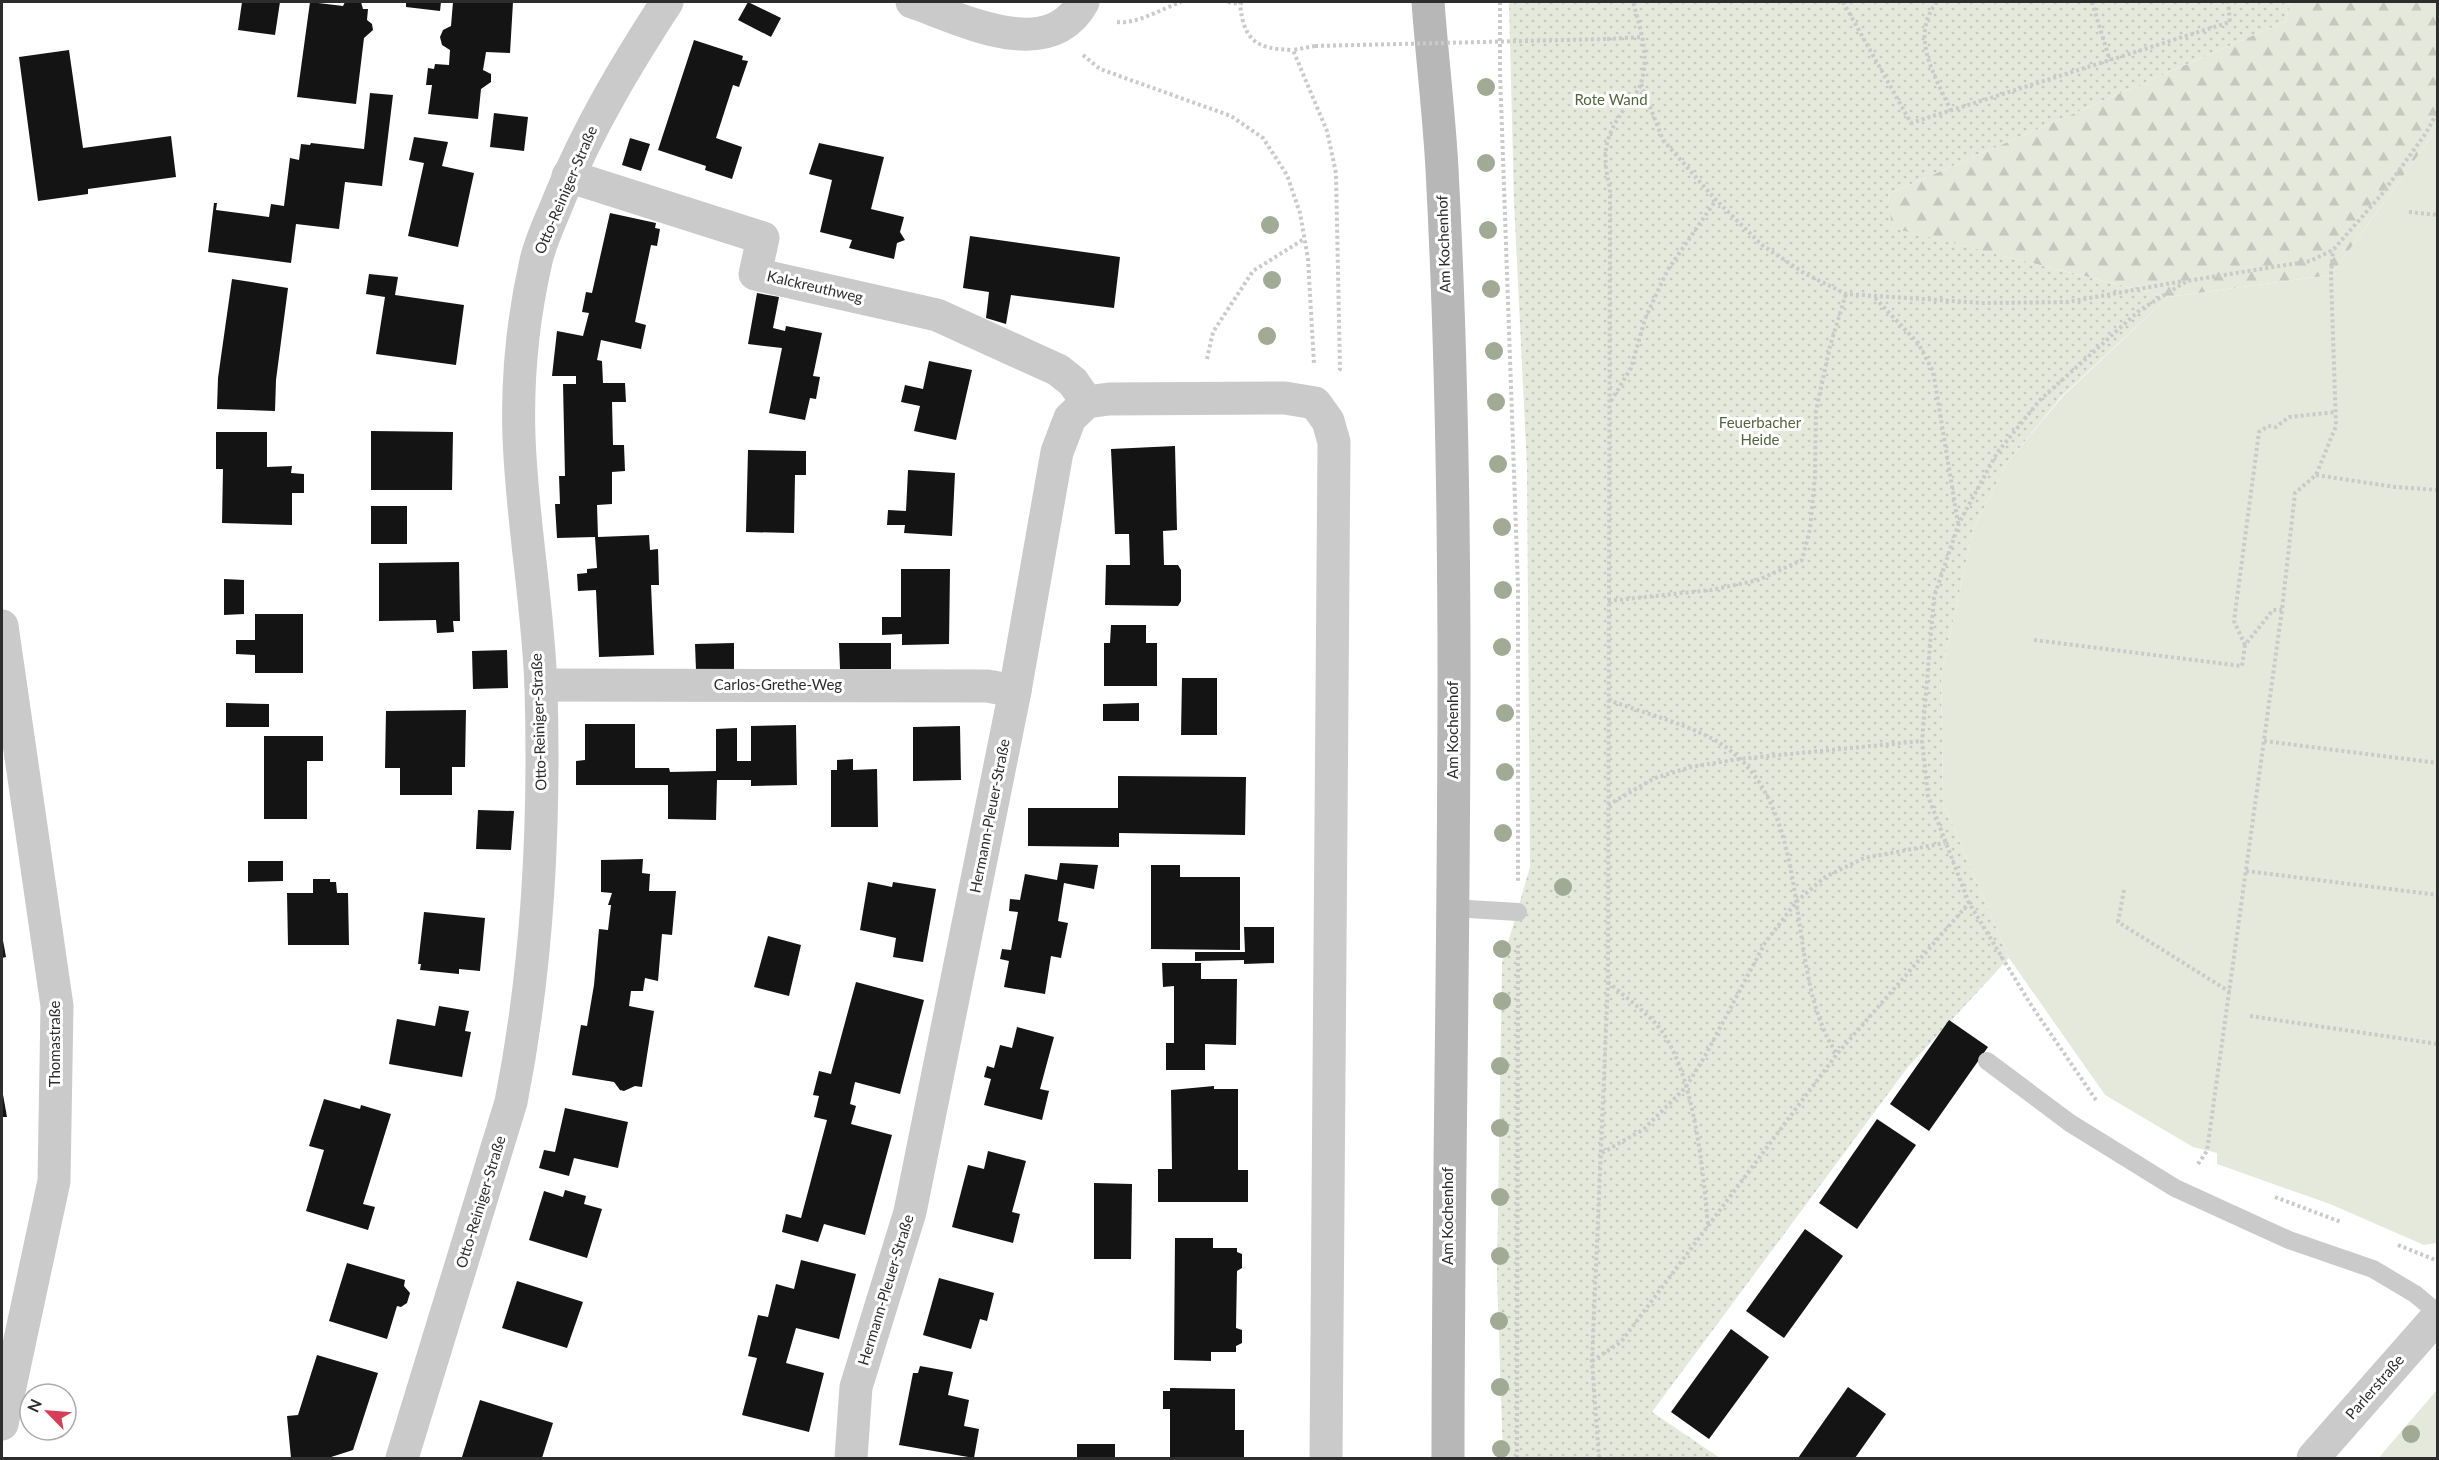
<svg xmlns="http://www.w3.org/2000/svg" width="2439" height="1460" viewBox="0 0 2439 1460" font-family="Lato,sans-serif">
	<defs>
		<pattern id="forest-firs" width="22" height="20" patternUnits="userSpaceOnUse" patternTransform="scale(1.5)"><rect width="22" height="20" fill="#e4e9dc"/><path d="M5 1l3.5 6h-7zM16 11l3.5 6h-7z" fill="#c4c8bd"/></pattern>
		<pattern id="park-dots" width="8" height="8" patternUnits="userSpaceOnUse" patternTransform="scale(1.5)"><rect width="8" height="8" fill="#e4e9dc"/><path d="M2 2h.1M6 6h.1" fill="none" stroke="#c4c8bd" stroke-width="1.8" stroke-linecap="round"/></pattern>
	</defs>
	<rect width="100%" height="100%" fill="#fff"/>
	<g fill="#e4e9dc">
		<path d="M 2437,123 L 2437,1243 L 2424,1245 L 2330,1204 L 2217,1164 L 2217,1153 L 2193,1147 L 2105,1095 L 2009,958 L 1943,803 L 1941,675 L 1973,530 L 2007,463 L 2063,396 L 2168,297 L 2331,275 L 2430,139 Z"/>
		<path d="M 2437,1390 L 2437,1458 L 2379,1458 L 2386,1449 Z"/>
	</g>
	<path fill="url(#forest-firs)" d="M 2290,2 L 2437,2 L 2437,123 L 2430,139 L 2331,275 L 2168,297 L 1891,228 L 1888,194 L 2286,21 Z"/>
	<path fill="url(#park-dots)" d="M 1509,2 L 2290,2 L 2286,21 L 1888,194 L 1892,228 L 2168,297 L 2062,396 L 2007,463 L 1973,530 L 1941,675 L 1943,803 L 2009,958 L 1908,1067 L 1652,1412 L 1720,1458 L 1503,1458 L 1497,1274 L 1502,963 L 1530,867 L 1527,468 L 1514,201 Z"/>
	<g fill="#141414">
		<path d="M 242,2 L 280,2 L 275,35 L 238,30 Z"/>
		<path d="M 310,2 L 343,6 L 345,2 L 361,2 L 363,9 L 368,9 L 367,20 L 372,24 L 373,30 L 364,38 L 356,104 L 297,97 Z"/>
		<path d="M 406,2 L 441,2 L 440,11 L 406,7 Z"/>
		<path d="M 453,2 L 513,2 L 510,53 L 486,52 L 483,70 L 491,74 L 491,82 L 481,89 L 478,119 L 428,114 L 432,85 L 426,85 L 428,68 L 434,69 L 435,64 L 449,65 L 450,50 L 442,45 L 440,37 L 443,30 L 451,26 Z"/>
		<path d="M 748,2 L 781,18 L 771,37 L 738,20 Z"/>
		<path d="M 694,40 L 743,56 L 742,60 L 748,61 L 739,87 L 733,85 L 716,138 L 742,147 L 732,179 L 705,170 L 706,166 L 658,150 Z"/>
		<path d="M 69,50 L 83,148 L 171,136 L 176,177 L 88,189 L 88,194 L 38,201 L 19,57 Z"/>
		<path d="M 370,93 L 393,95 L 382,186 L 345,182 L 339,229 L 296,224 L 291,263 L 208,252 L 214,203 L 217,203 L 216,210 L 269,217 L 271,204 L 284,206 L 290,158 L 299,160 L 301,144 L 310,145 L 311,143 L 364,149 Z"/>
		<path d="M 494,113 L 528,117 L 524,151 L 490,147 Z"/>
		<path d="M 414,137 L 448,142 L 442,166 L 474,173 L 458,247 L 408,236 L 424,163 L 409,160 Z"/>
		<path d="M 630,138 L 650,144 L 641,171 L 622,165 Z"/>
		<path d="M 819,143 L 884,157 L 871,209 L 904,217 L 900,232 L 905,240 L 897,243 L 894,259 L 849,248 L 852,240 L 820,232 L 832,180 L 809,174 Z"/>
		<path d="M 610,213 L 656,223 L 655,228 L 660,229 L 657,246 L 651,245 L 635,322 L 646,325 L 641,349 L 601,340 L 597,360 L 602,361 L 603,383 L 625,383 L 626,402 L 612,402 L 613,445 L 624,445 L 625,471 L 612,472 L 612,504 L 597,505 L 598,537 L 649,535 L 650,550 L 658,549 L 659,585 L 651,585 L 654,655 L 599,657 L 596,590 L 578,591 L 577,574 L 587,573 L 587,569 L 597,568 L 595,537 L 557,538 L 555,504 L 560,504 L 559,476 L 565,476 L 563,384 L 576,384 L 576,376 L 552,376 L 557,331 L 583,336 L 589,313 L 582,312 L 586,292 L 592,293 Z"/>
		<path d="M 970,236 L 1120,257 L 1114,308 L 1011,295 L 1006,324 L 986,318 L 989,292 L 963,288 Z"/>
		<path d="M 369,274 L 398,277 L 395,295 L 464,305 L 456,365 L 376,354 L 385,297 L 366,294 Z"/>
		<path d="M 232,279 L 288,288 L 276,380 L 275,411 L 217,409 L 218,378 Z"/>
		<path d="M 757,293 L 779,297 L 773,328 L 785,331 L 786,326 L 822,333 L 813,376 L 820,377 L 816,399 L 810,398 L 805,420 L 769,413 L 782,348 L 748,344 Z"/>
		<path d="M 929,361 L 972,370 L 956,440 L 914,431 L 920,406 L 901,402 L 905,385 L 923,389 Z"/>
		<path d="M 371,431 L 453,432 L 452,490 L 371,490 Z"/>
		<path d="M 216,432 L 267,432 L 267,467 L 292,466 L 291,473 L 304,474 L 304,493 L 292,493 L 292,525 L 222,523 L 223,469 L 216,469 Z"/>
		<path d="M 1175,446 L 1177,530 L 1163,531 L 1164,565 L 1178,565 L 1181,570 L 1181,601 L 1178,606 L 1105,605 L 1106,565 L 1130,565 L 1129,534 L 1115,534 L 1111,449 Z"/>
		<path d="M 748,450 L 806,451 L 806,475 L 795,475 L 794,533 L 746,532 Z"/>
		<path d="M 908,470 L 955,473 L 952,536 L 904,533 L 905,525 L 887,525 L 888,510 L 906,511 Z"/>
		<rect x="371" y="506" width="36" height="38"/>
		<path d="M 459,562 L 460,621 L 453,621 L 454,632 L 437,633 L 436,620 L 379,621 L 379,563 Z"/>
		<path d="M 901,569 L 950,569 L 949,644 L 902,645 L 902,634 L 882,635 L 882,617 L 901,617 Z"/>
		<path d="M 224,579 L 244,580 L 244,614 L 224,615 Z"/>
		<path d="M 255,614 L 303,614 L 303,673 L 255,673 L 255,655 L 236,654 L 236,640 L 255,640 Z"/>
		<path d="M 1111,625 L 1146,625 L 1146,643 L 1157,643 L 1157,686 L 1104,686 L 1104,643 L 1110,643 Z"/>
		<path d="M 734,643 L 734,669 L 696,670 L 695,644 Z"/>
		<path d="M 839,643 L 891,643 L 891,669 L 840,669 Z"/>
		<path d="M 507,650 L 508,688 L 473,689 L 472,651 Z"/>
		<path d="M 1182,678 L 1217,678 L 1217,735 L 1181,735 Z"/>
		<path d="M 226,703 L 269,704 L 269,727 L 226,727 Z"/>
		<path d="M 1139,703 L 1139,721 L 1103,721 L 1103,704 Z"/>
		<path d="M 466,710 L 465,767 L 452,767 L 452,795 L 400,795 L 400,768 L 385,768 L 386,711 Z"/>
		<path d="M 585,724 L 635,724 L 635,768 L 669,768 L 670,772 L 716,771 L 716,729 L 737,728 L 737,761 L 751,761 L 751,726 L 796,725 L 797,785 L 751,786 L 751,780 L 717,780 L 716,820 L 668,819 L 668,785 L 576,785 L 576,761 L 585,760 Z"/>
		<path d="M 960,726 L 961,780 L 913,781 L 913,727 Z"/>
		<path d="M 264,736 L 323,736 L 323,761 L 307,761 L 307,819 L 264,819 Z"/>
		<path d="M 853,759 L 853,770 L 877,769 L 878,827 L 831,827 L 831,770 L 837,770 L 837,760 Z"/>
		<path d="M 1118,776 L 1246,777 L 1245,835 L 1119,833 L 1119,847 L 1028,846 L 1028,808 L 1118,808 Z"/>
		<path d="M 478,810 L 514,811 L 511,850 L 476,849 Z"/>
		<path d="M 643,859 L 642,873 L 650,874 L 649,891 L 676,891 L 672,935 L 662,934 L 658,981 L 645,978 L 643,991 L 631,991 L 629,1006 L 654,1011 L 642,1087 L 635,1086 L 624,1091 L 620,1090 L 614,1082 L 572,1075 L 581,1025 L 587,1026 L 594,985 L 599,929 L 608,930 L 611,905 L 608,905 L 612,893 L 601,892 L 601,860 Z"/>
		<path d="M 248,861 L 283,861 L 283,881 L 248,882 Z"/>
		<path d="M 1060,863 L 1098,865 L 1094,889 L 1064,883 L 1058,921 L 1068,923 L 1061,958 L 1051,956 L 1045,994 L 1004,987 L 1009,961 L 1000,959 L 1002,949 L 1011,950 L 1018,912 L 1009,911 L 1010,899 L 1020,900 L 1025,874 L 1057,880 Z"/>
		<path d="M 1151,865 L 1180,865 L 1180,877 L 1240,877 L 1240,950 L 1151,949 Z"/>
		<path d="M 313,879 L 330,879 L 330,882 L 336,882 L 337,893 L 348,893 L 349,945 L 288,945 L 287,893 L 313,893 Z"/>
		<path d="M 868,882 L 892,887 L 893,882 L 936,889 L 923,962 L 893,957 L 896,938 L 860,930 Z"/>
		<path d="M 424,912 L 485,918 L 480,971 L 459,969 L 459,974 L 420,970 L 421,964 L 418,964 Z"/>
		<path d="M 1244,927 L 1274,927 L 1274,963 L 1244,964 L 1244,960 L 1195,961 L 1195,952 L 1245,952 Z"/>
		<path d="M 2,935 L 6,957 L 2,958 Z"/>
		<path d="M 768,936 L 801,945 L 789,996 L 754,987 Z"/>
		<path d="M 1162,963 L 1201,963 L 1201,979 L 1237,979 L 1236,1045 L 1205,1044 L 1205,1070 L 1166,1070 L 1166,1043 L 1174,1043 L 1174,986 L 1163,987 Z"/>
		<path d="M 856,982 L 924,1000 L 900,1094 L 855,1082 L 850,1104 L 856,1106 L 851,1124 L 892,1135 L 865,1235 L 824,1224 L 818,1242 L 782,1232 L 786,1214 L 801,1218 L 827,1120 L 814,1117 L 819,1096 L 813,1095 L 819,1071 L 831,1074 Z"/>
		<path d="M 439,1006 L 469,1011 L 465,1031 L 471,1032 L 462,1077 L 389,1064 L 397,1019 L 435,1026 Z"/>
		<path d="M 1949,1020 L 1988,1047 L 1929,1131 L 1890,1104 Z"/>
		<path d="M 1017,1027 L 1054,1037 L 1040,1089 L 1049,1091 L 1042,1120 L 984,1105 L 991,1079 L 984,1077 L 987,1066 L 994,1068 L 1000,1045 L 1012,1048 Z"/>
		<path d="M 1214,1086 L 1214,1089 L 1238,1089 L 1238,1170 L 1248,1170 L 1248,1202 L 1158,1202 L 1158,1169 L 1172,1169 L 1171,1090 Z"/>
		<path d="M 2,1089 L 7,1117 L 2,1117 Z"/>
		<path d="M 324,1099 L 360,1109 L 361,1105 L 391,1114 L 363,1204 L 375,1207 L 368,1230 L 306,1211 L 324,1150 L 309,1146 Z"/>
		<path d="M 565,1108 L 628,1122 L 618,1168 L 574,1158 L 569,1176 L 539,1168 L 544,1150 L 555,1152 Z"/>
		<path d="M 1877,1119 L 1916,1145 L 1857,1229 L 1819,1203 Z"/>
		<path d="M 988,1151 L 1026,1161 L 1012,1212 L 1020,1214 L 1013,1243 L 952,1227 L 968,1165 L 984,1169 Z"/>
		<path d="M 1094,1183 L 1132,1184 L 1131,1259 L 1094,1259 Z"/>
		<path d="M 565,1190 L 586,1196 L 584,1204 L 602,1209 L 587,1258 L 529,1240 L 544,1191 L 563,1197 Z"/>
		<path d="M 1805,1229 L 1843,1256 L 1784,1338 L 1746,1311 Z"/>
		<path d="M 1175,1238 L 1213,1238 L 1213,1248 L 1237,1248 L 1237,1252 L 1242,1254 L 1242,1268 L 1237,1271 L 1236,1328 L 1242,1330 L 1242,1343 L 1236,1346 L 1236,1352 L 1211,1352 L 1211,1361 L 1174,1360 Z"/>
		<path d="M 801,1260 L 856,1274 L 839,1339 L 796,1328 L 786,1363 L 824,1373 L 809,1432 L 742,1415 L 757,1358 L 748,1356 L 758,1315 L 768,1317 L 776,1284 L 794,1289 Z"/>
		<path d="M 347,1263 L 405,1280 L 404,1286 L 410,1293 L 407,1303 L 401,1307 L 397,1306 L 387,1339 L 329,1321 Z"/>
		<path d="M 939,1278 L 994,1293 L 987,1321 L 980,1319 L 971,1349 L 923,1335 Z"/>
		<path d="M 517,1281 L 583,1302 L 567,1348 L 502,1328 Z"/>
		<path d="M 1731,1329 L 1769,1357 L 1709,1439 L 1671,1412 Z"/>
		<path d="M 317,1355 L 378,1373 L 353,1450 L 328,1458 L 291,1458 L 287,1416 L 298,1415 Z"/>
		<path d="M 920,1366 L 953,1372 L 948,1395 L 969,1400 L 964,1426 L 979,1429 L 974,1458 L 899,1445 L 913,1373 L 918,1373 Z"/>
		<path d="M 1848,1387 L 1886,1414 L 1855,1458 L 1798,1458 Z"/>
		<path d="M 1170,1388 L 1235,1389 L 1235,1430 L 1244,1430 L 1244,1458 L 1170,1458 L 1170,1409 L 1163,1409 L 1163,1391 L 1170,1391 Z"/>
		<path d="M 480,1400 L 553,1423 L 542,1458 L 462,1457 Z"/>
		<rect x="1077" y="1444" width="38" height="14"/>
	</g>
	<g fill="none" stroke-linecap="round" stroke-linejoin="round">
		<g stroke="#cacaca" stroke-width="4" stroke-dasharray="3 3" stroke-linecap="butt">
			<path d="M 1228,2 L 1240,4"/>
			<path d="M 1242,2 L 1240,4 C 1244,41 1256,49 1293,50"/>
			<path d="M 1500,2 L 1500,72 L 1518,587 L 1518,882"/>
			<path d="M 1843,2 L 1911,123 L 2230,22 L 2228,2"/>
			<path d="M 1937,2 C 1909,37 1935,75 1951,111"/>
			<path d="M 2092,2 L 2110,61"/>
			<path d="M 1117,22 C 1138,24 1161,9 1181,2"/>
			<path d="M 1607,39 L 1643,37"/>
			<path d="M 1315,46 L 1293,50 L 1327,131 L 1336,173 L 1340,369 L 1337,373"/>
			<path d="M 1083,55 L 1100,69 L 1231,116 L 1263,138 L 1287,175 L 1300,213 L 1308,259 L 1314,364"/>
			<path d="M 1641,84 L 1663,140 L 1716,200 L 1762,245 L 1804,273 L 1846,294 L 1983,303 L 2068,302 L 2183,281"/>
			<path d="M 2409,212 L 2438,215"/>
			<path d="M 1875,298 L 1918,343 L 1933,371 L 1958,523"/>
			<path d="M 1207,359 L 1213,332 L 1253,271 L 1304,239"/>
			<path d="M 1611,401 L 1631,368 L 1645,319 L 1667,271 L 1716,200"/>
			<path d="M 2316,475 L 2395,487 L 2438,490"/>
			<path d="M 1608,601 L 1711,590 L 1758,580 L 1802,560 L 1810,529 L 1815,476 L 1816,411 L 1830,346 L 1846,294"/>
			<path d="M 2034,640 L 2242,666 L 2245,645 L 2273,610 L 2282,610"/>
			<path d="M 2245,645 L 2234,621 L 2259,432 L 2268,426 L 2276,427 L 2289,417 L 2336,412"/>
			<path d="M 1608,700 C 1641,712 1676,721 1707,736 C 1786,774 1791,872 1803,947 C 1809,984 1816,1023 1837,1054"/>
			<path d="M 2264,741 L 2438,763"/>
			<path d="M 1608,805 L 1655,778 L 1691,767 L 1739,759 L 1922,741"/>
			<path d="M 2246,871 L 2438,895"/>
			<path d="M 2124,890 L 2118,922 L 2230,992"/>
			<path d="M 1608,982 C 1624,996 1642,1009 1656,1024 C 1694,1067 1703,1170 1708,1226"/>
			<path d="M 2250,1016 L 2438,1044"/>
			<path d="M 2096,1100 L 2031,1005 L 1969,903 L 1928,796 L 1922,741 L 1934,597 L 1959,523 L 1997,453 L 2040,400 L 2140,310 L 2187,281 L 2310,261 L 2333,250 L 2382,194 L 2426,133 L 2438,111"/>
			<path d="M 1602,1153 L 1644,1129 L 1686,1087 L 1705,1056 L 1765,943 L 1796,902 L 1825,877 L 1864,858 L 1945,843"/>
			<path d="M 2198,1164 L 2207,1151 L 2282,610 L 2295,493 L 2316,475 L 2336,426 L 2331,275 L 2333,250"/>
			<path d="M 2275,1197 L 2341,1222"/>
			<path d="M 2398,1245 L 2438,1261"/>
			<path d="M 1592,1361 L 1621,1342 L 1837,1054 L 1969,903"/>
			<path d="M 1517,1458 L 1518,943"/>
			<path d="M 1599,1458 L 1592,1361 L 1608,982 L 1610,188 C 1601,151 1605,137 1626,106 C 1631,99 1639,91 1641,83 C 1650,55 1640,28 1633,2"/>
		</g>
		<g stroke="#cacaca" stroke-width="18">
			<path d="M 1452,908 L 1518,912"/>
			<path d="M 1987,1061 L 2070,1123 L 2175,1188 L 2289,1240 L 2373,1269 L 2415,1294 L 2438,1313"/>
		</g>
		<g stroke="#cacaca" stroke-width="33">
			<path d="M 912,2 C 962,19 1048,65 1083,2"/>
			<path d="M 568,176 L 763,238 L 755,274 L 937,315 L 1058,370 L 1073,382 L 1087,402"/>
			<path d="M 2,626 L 57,1006 L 54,1181 L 2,1424"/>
			<path d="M 541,685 L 987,686 L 1015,691"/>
			<path d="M 402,1458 L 511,1102 C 538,966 545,826 541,687 C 538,604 522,521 519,437 C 517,378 523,318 536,261 C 541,239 552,218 560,197 C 589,127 626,65 667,2"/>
			<path d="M 851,1458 L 856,1387 L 910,1212 L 1015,691 L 1057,452 L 1070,418 L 1087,402 L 1109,399 L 1285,398 L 1315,403 L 1328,421 L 1334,442 L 1326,1458"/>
			<path d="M 2313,1458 L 2438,1316"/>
		</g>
		<path stroke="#b7b7b7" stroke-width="33" d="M 1428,2 C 1432,57 1439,113 1442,169 C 1465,599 1448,1029 1448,1458"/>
		<path stroke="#cacaca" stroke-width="4" stroke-dasharray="3 3" stroke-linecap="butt" d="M 1315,46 L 1607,39"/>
	</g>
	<g fill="#a1aa95">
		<circle cx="1486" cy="87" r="9"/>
		<circle cx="1486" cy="163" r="9"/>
		<circle cx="1270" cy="225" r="9"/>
		<circle cx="1488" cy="230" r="9"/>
		<circle cx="1272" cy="280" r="9"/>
		<circle cx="1491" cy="289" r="9"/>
		<circle cx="1267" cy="336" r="9"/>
		<circle cx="1494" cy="351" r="9"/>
		<circle cx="1496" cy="402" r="9"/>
		<circle cx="1498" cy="464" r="9"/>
		<circle cx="1502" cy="527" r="9"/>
		<circle cx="1503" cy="590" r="9"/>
		<circle cx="1502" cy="647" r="9"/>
		<circle cx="1505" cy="713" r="9"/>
		<circle cx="1505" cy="772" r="9"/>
		<circle cx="1503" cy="833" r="9"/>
		<circle cx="1563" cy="887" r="9"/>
		<circle cx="1502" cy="949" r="9"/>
		<circle cx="1502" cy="1001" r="9"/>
		<circle cx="1500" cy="1066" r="9"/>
		<circle cx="1500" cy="1128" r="9"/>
		<circle cx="1500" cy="1197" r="9"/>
		<circle cx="1500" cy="1256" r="9"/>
		<circle cx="1499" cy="1321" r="9"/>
		<circle cx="1500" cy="1387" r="9"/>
		<circle cx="2411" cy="1434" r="9"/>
		<circle cx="1501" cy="1449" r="9"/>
	</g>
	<g text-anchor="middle" stroke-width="6" stroke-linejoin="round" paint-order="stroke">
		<g font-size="15" fill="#54653e" stroke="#fff">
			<text x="1611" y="105">Rote Wand</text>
			<text x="1760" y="428">Feuerbacher<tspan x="1760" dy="17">Heide</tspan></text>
		</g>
		<g font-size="15" fill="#2d2d2d" stroke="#fff">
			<text transform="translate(566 190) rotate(-67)" y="5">Otto-Reiniger-Straße</text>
			<text transform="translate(1444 244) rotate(-92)" y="5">Am Kochenhof</text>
			<text transform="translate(815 287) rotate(13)" y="5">Kalckreuthweg</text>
			<text x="778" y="690">Carlos-Grethe-Weg</text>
			<text transform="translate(539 722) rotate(-92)" y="5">Otto-Reiniger-Straße</text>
			<text transform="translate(1453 730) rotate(-90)" y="5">Am Kochenhof</text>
			<text transform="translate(990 816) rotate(-79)" y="5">Hermann-Pleuer-Straße</text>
			<text transform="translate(55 1044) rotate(-90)" y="5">Thomastraße</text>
			<text transform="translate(481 1202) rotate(-73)" y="5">Otto-Reiniger-Straße</text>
			<text transform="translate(1448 1216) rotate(-90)" y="5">Am Kochenhof</text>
			<text transform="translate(886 1290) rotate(-73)" y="5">Hermann-Pleuer-Straße</text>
			<text transform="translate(2375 1387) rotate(-49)" y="5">Parlerstraße</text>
		</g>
	</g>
	<rect width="2439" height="1460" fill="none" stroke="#2d2d2d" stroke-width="6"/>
	<g transform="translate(48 1412) rotate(295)"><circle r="28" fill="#ffffff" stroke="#ababab" stroke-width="1.5"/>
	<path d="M0-4.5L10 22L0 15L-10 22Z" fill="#d63d57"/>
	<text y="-9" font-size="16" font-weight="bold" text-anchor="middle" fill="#2d2d2d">N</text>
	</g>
</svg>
